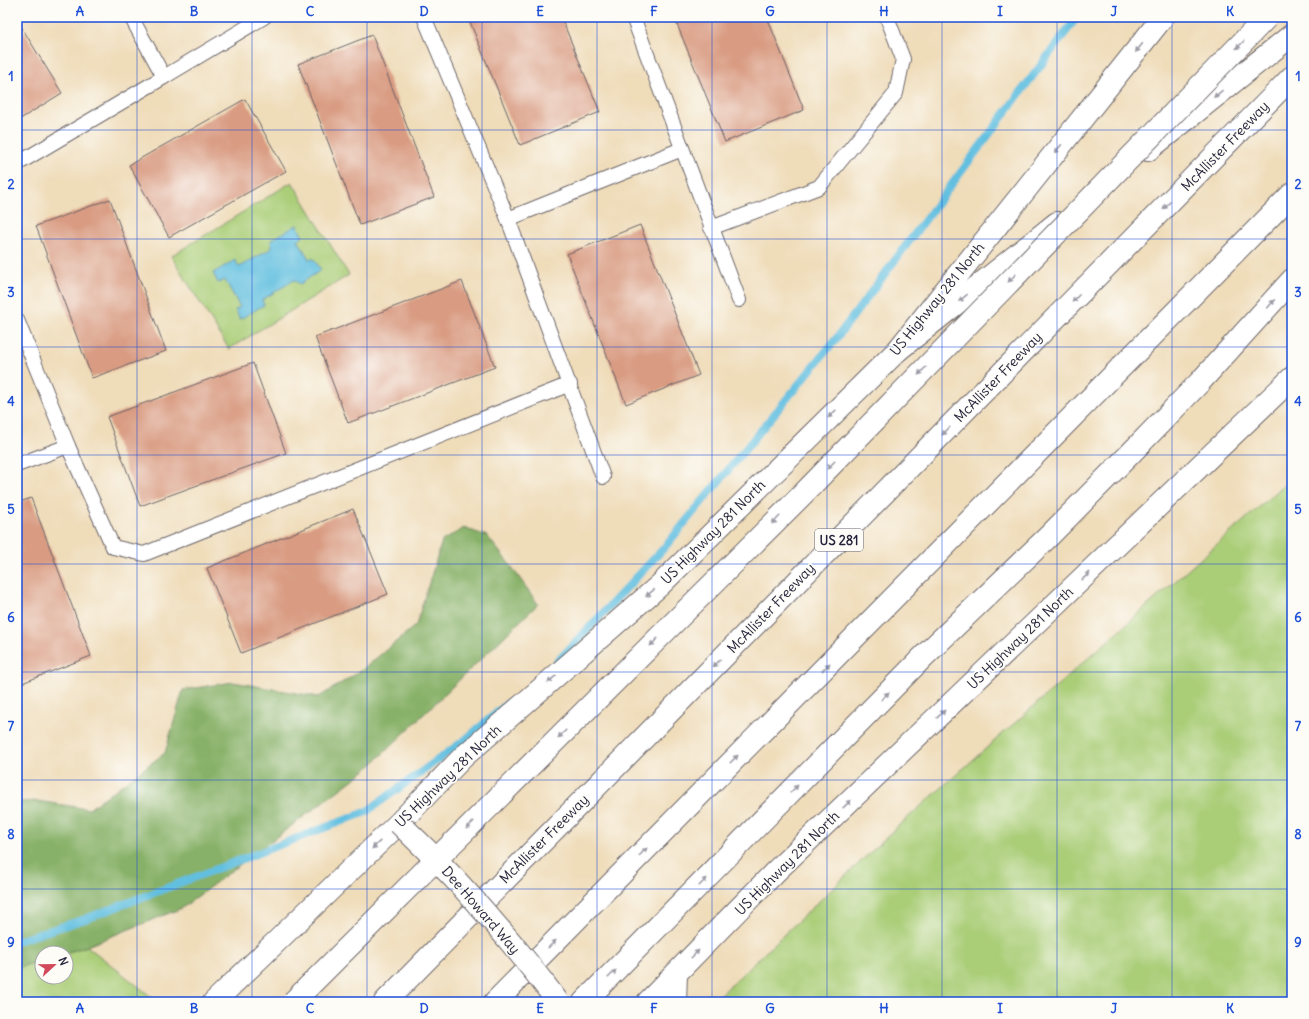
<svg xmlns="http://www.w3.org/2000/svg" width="1309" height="1019" viewBox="0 0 1309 1019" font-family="Delius,sans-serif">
	<rect width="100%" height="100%" fill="#fdfcf7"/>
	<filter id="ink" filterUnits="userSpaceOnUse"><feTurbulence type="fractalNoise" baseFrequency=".025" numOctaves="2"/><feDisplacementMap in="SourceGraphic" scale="8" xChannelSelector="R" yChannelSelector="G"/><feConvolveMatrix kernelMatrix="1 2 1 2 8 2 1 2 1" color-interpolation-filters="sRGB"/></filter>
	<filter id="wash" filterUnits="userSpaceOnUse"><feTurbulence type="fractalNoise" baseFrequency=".012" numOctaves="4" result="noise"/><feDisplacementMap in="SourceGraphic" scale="16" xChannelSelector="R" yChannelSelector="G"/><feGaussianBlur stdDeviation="0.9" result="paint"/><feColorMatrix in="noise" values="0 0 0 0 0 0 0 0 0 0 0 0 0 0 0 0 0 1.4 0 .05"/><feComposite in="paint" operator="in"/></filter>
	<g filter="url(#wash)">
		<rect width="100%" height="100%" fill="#efdcb9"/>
		<g fill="#aace78" stroke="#66785a">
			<path d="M 292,182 L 349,275 L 229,349 L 171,256 Z"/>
			<path d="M 1292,478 L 1292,1002 L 713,1002 L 896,828 Z"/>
			<path d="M 87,946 L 158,1002 L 17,1002 L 17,968 L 42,960 L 42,977 L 66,977 L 65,953 Z"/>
		</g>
		<path fill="#87b168" stroke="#546a52" d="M 464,528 L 487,536 L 511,566 L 538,604 L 367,769 L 182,908 L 87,946 L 65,953 L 42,953 L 42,960 L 17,968 L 17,802 L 37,801 L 89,809 L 165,753 L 183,690 L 233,682 L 319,697 L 362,670 L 416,625 L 442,541 Z"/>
		<path fill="#62bfe0" stroke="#42708e" d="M 297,225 L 303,237 L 298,240 L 309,259 L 314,259 L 321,270 L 300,284 L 294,280 L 262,300 L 264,305 L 240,319 L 235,310 L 240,307 L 225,280 L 218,283 L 213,273 L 235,260 L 239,267 L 272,248 L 271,240 Z"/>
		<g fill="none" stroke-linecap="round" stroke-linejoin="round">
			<g stroke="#62bfe0" stroke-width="8">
				<path d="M 557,662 L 664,548 L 836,339 L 1077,17"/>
				<path d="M 17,941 L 85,919 L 366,812 L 465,740 L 508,703"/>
			</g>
		</g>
		<g id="blocks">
			<g fill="#d99b82">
				<path d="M 468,17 L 561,17 L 600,112 L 520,145 Z"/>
				<path d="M 674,17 L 767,17 L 804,110 L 725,142 Z"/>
				<path d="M 17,20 L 62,93 L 17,121 Z"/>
				<path d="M 372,35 L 434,197 L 360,225 L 298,64 Z"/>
				<path d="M 245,99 L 286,171 L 169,237 L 129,165 Z"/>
				<path d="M 110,199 L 166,351 L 92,378 L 36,226 Z"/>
				<path d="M 640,225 L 699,375 L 626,404 L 567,254 Z"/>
				<path d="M 462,281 L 495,367 L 348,423 L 315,337 Z"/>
				<path d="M 253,363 L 286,453 L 140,506 L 107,417 Z"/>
				<path d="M 31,498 L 91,656 L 17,685 L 17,503 Z"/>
				<path d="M 353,509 L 388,594 L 241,653 L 207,568 Z"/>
			</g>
		</g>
	</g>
	<g filter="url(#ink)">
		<use href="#blocks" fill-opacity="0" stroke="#6a6367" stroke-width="1"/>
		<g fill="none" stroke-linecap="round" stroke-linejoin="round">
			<defs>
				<g id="service">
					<path d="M 424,17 L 508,219 L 603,477"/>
					<path d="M 633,17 L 739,300"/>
					<path d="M 164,77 L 264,17"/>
					<path d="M 17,164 L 164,77 L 131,17"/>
					<path d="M 508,219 L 682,149"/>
					<path d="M 711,228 L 819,187 L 896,93 L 903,59 L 887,17"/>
					<path d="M 17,320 L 68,446 L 113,547 L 144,554 L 570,384"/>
					<path d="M 17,465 L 68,446"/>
				</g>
				<g id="secondary">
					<path d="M 214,1002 L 399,823 L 463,757 L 660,585 L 898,350 L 1163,17"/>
					<path d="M 648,1002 L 775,872 L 1292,378"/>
					<path d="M 675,1002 L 676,974"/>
				</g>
				<g id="motorway">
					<path d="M 1148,150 L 1292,35"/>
					<path d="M 898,350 L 1057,223"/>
					<path d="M 218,1002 L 225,992"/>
					<path d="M 385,1002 L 1292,77"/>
					<path d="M 495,1002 L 1292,194"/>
					<path d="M 584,1002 L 924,656 L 1049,536 L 1131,453 L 1199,383 L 1292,280"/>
				</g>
			</defs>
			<use href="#service" stroke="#6a6367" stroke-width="16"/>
			<use href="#secondary" stroke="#6a6367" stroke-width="24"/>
			<use href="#motorway" stroke="#6a6367" stroke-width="24"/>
			<use href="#service" stroke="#fff" stroke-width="14"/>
			<use href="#secondary" stroke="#fff" stroke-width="22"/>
			<use href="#motorway" stroke="#fff" stroke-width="22"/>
			<defs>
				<path id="secondary-bridge" d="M 399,823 C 457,878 510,938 558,1002"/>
				<path id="motorway-bridge" d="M 293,1002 L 804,493 L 1267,17"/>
			</defs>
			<use href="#secondary-bridge" stroke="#6a6367" stroke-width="24" stroke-linecap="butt"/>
			<use href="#motorway-bridge" stroke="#6a6367" stroke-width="24" stroke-linecap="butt"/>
			<use href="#secondary-bridge" stroke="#fff" stroke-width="22"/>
			<use href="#motorway-bridge" stroke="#fff" stroke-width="22"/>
		</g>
		<defs><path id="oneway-solid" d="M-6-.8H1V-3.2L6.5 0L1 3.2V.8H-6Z"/></defs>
		<g fill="#9c9ca7">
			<use href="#oneway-solid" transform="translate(1240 45) rotate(135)"/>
			<use href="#oneway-solid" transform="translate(1139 48) rotate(129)"/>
			<use href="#oneway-solid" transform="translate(1218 94) rotate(141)"/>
			<use href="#oneway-solid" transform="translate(1058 149) rotate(129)"/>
			<use href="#oneway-solid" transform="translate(1167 205) rotate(134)"/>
			<use href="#oneway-solid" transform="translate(1012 278) rotate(134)"/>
			<use href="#oneway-solid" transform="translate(963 298) rotate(141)"/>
			<use href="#oneway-solid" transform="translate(1076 298) rotate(134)"/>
			<use href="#oneway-solid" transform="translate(1271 304) rotate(-49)"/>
			<use href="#oneway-solid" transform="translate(922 371) rotate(134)"/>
			<use href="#oneway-solid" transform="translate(832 414) rotate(136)"/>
			<use href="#oneway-solid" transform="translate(946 431) rotate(134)"/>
			<use href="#oneway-solid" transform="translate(831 465) rotate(134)"/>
			<use href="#oneway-solid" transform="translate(776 520) rotate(135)"/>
			<use href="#oneway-solid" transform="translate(1086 576) rotate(-44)"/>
			<use href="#oneway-solid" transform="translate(650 593) rotate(139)"/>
			<use href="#oneway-solid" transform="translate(654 642) rotate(135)"/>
			<use href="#oneway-solid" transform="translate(717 663) rotate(134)"/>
			<use href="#oneway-solid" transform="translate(826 667) rotate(-45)"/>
			<use href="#oneway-solid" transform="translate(552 679) rotate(139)"/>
			<use href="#oneway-solid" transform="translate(885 696) rotate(-45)"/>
			<use href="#oneway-solid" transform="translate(941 714) rotate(-44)"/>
			<use href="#oneway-solid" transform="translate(562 734) rotate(135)"/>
			<use href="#oneway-solid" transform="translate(734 759) rotate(-45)"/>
			<use href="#oneway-solid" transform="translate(794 789) rotate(-45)"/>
			<use href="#oneway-solid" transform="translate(847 804) rotate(-44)"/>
			<use href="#oneway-solid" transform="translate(470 825) rotate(135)"/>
			<use href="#oneway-solid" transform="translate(376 845) rotate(136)"/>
			<use href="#oneway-solid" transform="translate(643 852) rotate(-45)"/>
			<use href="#oneway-solid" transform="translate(703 882) rotate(-45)"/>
			<use href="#oneway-solid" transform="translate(552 944) rotate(-45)"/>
			<use href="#oneway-solid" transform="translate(695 954) rotate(-45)"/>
			<use href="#oneway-solid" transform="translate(612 974) rotate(-45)"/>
		</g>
	</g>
	<path fill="none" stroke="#1d4ed8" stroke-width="1" stroke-opacity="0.55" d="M 137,17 L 137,1002M 252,17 L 252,1002M 367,17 L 367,1002M 482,17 L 482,1002M 597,17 L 597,1002M 712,17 L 712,1002M 827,17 L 827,1002M 942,17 L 942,1002M 1057,17 L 1057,1002M 1172,17 L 1172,1002M 17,130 L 1292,130M 17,239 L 1292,239M 17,347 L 1292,347M 17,455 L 1292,455M 17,564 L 1292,564M 17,672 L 1292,672M 17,780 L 1292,780M 17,889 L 1292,889"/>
	<g text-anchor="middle" stroke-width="3.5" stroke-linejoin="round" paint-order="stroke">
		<rect fill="#fdfcf7" stroke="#646373" stroke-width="1" x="815" y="529" width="48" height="22" rx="3"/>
		<g font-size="13" font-weight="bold" fill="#22223b">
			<text x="839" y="545">US 281</text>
		</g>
		<g font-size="14" fill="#22223b" stroke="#fdfcf7">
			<text transform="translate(1225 146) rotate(-46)" y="5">McAllister Freeway</text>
			<text transform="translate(937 299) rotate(-51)" y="5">US Highway 281 North</text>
			<text transform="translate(998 377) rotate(-46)" y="5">McAllister Freeway</text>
			<text transform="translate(713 532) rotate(-45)" y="5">US Highway 281 North</text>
			<text transform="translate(771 608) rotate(-46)" y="5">McAllister Freeway</text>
			<text transform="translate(1020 638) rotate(-44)" y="5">US Highway 281 North</text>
			<text transform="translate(448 776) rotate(-44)" y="5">US Highway 281 North</text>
			<text transform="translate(544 839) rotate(-45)" y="5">McAllister Freeway</text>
			<text transform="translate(787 863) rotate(-45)" y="5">US Highway 281 North</text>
			<text transform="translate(481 910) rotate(49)" y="5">Dee Howard Way</text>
		</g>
	</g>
	<rect width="1309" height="1019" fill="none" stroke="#fdfcf7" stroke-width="44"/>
	<g transform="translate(54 965) rotate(68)"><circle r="19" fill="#fdfcf7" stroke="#a5a5ac"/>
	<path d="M0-3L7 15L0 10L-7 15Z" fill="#d1495b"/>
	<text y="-6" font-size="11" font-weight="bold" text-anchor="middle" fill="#22223b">N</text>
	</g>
	<rect x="22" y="22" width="1265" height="975" fill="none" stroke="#1d4ed8" stroke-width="1.5"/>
	<g font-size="13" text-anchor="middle" font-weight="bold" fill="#1d4ed8">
		<text x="80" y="16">A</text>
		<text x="194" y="16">B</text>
		<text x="310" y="16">C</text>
		<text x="424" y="16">D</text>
		<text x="540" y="16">E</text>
		<text x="654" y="16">F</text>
		<text x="770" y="16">G</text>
		<text x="884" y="16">H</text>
		<text x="1000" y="16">I</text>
		<text x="1114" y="16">J</text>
		<text x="1230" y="16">K</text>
		<text x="11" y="81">1</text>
		<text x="1298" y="81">1</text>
		<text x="11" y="189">2</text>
		<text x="1298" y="189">2</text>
		<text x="11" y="297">3</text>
		<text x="1298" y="297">3</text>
		<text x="11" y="406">4</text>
		<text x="1298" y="406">4</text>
		<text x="11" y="514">5</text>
		<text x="1298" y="514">5</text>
		<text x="11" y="622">6</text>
		<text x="1298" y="622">6</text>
		<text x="11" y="731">7</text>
		<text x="1298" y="731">7</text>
		<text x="11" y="839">8</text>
		<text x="1298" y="839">8</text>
		<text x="11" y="947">9</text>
		<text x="1298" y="947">9</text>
		<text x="80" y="1013">A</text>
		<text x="194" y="1013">B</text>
		<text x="310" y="1013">C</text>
		<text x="424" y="1013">D</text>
		<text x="540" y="1013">E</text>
		<text x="654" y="1013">F</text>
		<text x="770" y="1013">G</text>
		<text x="884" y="1013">H</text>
		<text x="1000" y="1013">I</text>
		<text x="1114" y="1013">J</text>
		<text x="1230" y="1013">K</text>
	</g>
</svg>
